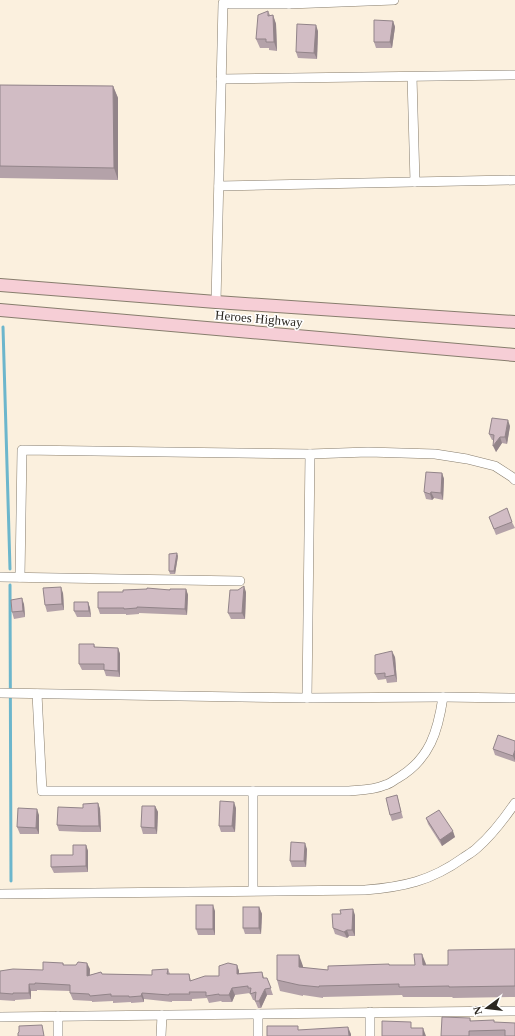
<svg xmlns="http://www.w3.org/2000/svg" width="515" height="1036" viewBox="0 0 515 1036" font-family="Georgia,serif">
	<rect width="100%" height="100%" fill="#fbf0de"/>
	<g fill="none" stroke-linecap="round" stroke-linejoin="round">
		<g stroke="#6cb6cc" stroke-width="3">
			<path d="M 3,327 L 10,569"/>
			<path d="M 10,585 L 11,881"/>
		</g>
		<defs>
			<g id="street">
				<path d="M 289,0 L 289,4 L 394,0"/>
				<path d="M 412,77 L 415,182"/>
				<path d="M 221,79 L 515,75"/>
				<path d="M 219,186 L 515,180"/>
				<path d="M 216,302 L 223,3 L 230,4 L 289,4"/>
				<path d="M 0,577 L 240,581"/>
				<path d="M 20,577 L 22,450 L 310,454 L 368,452 L 435,454 L 467,459 L 495,466 L 512,477 L 515,480"/>
				<path d="M 0,693 L 307,698 L 443,697 L 515,698"/>
				<path d="M 37,694 L 42,791 L 349,791 C 361,790 374,790 385,785 C 390,784 394,780 398,778 C 430,759 438,731 443,697"/>
				<path d="M 307,698 L 310,454"/>
				<path d="M 253,791 L 253,890"/>
				<path d="M 0,894 L 365,890 C 403,887 431,881 463,858 C 467,855 473,852 477,848 C 492,835 504,819 515,803"/>
				<path d="M 370,1012 L 370,1036"/>
				<path d="M 0,1017 L 515,1011"/>
				<path d="M 58,1036 L 58,1016"/>
				<path d="M 161,1036 L 162,1015"/>
				<path d="M 258,1036 L 258,1014"/>
			</g>
			<g id="secondary">
				<path d="M 0,285 L 216,302 L 515,322"/>
				<path d="M 0,310 L 515,355"/>
			</g>
		</defs>
		<use href="#street" stroke="#877d6d" stroke-width="10"/>
		<use href="#secondary" stroke="#877d6d" stroke-width="14"/>
		<use href="#street" stroke="#fff" stroke-width="9"/>
		<use href="#secondary" stroke="#f6ced6" stroke-width="12"/>
	</g>
	<g fill="#b4a2a9">
		<path d="M 268,11 L 270,15 L 273,15 L 276,24 L 277,51 L 269,50 L 269,48 L 260,48 L 256,39 Z"/>
		<path d="M 393,21 L 395,27 L 392,48 L 376,48 L 374,42 Z"/>
		<path d="M 318,31 L 317,59 L 298,58 L 296,52 Z"/>
		<path d="M 0,85 L 113,86 L 118,98 L 118,180 L 0,178 Z"/>
		<path d="M 510,426 L 507,444 L 502,443 L 496,452 L 494,440 L 492,440 L 489,434 Z"/>
		<path d="M 442,473 L 444,479 L 443,500 L 434,498 L 432,500 L 426,499 L 424,492 Z"/>
		<path d="M 489,517 L 512,522 L 515,528 L 496,535 Z"/>
		<path d="M 178,556 L 175,574 L 170,574 L 169,571 Z"/>
		<path d="M 186,589 L 188,595 L 187,615 L 139,613 L 139,614 L 126,615 L 126,614 L 100,614 L 98,608 L 123,592 Z"/>
		<path d="M 246,592 L 245,619 L 231,619 L 228,613 Z"/>
		<path d="M 63,593 L 64,610 L 47,612 L 45,605 Z"/>
		<path d="M 88,602 L 90,608 L 91,617 L 77,617 L 74,611 Z"/>
		<path d="M 24,604 L 25,617 L 14,619 L 12,612 Z"/>
		<path d="M 94,644 L 95,647 L 118,648 L 120,654 L 120,677 L 106,676 L 104,670 L 82,670 L 79,664 Z"/>
		<path d="M 395,657 L 397,682 L 387,683 L 386,679 L 378,680 L 375,674 Z"/>
		<path d="M 515,741 L 515,762 L 495,755 L 493,749 Z"/>
		<path d="M 397,795 L 403,818 L 392,821 L 390,815 Z"/>
		<path d="M 98,803 L 100,809 L 101,832 L 83,832 L 59,831 L 57,825 L 83,808 Z"/>
		<path d="M 155,806 L 158,812 L 157,834 L 143,834 L 141,827 Z"/>
		<path d="M 236,808 L 235,832 L 221,832 L 219,826 Z"/>
		<path d="M 39,815 L 39,834 L 20,834 L 17,827 Z"/>
		<path d="M 426,818 L 455,837 L 442,846 L 428,824 Z"/>
		<path d="M 86,845 L 88,851 L 88,872 L 54,873 L 51,867 L 73,855 Z"/>
		<path d="M 307,849 L 306,867 L 292,867 L 290,861 Z"/>
		<path d="M 259,907 L 262,914 L 261,934 L 245,934 L 243,928 Z"/>
		<path d="M 215,911 L 215,935 L 198,935 L 196,929 Z"/>
		<path d="M 355,915 L 355,936 L 349,936 L 347,938 L 335,934 L 333,928 Z"/>
		<path d="M 515,949 L 515,997 L 453,998 L 452,997 L 403,997 L 402,995 L 323,997 L 323,998 L 303,995 L 303,996 L 280,991 L 277,980 L 303,966 L 303,968 L 328,970 L 389,965 L 415,965 L 426,964 L 426,965 L 448,965 Z"/>
		<path d="M 63,963 L 64,965 L 90,969 L 90,975 L 101,972 L 102,974 L 152,975 L 168,969 L 170,974 L 189,974 L 191,981 L 219,976 L 237,965 L 239,971 L 239,973 L 262,972 L 264,978 L 267,978 L 273,995 L 267,995 L 261,1008 L 258,1008 L 255,1001 L 256,1000 L 253,1000 L 250,993 L 235,995 L 232,1002 L 222,1002 L 221,1001 L 209,1003 L 207,998 L 192,999 L 192,1001 L 172,1001 L 172,1002 L 144,999 L 144,1002 L 131,1003 L 131,1002 L 113,1003 L 113,1001 L 92,1002 L 92,1001 L 73,1000 L 70,993 L 70,991 L 37,990 L 37,991 L 31,991 L 31,999 L 15,1000 L 15,1001 L 0,1000 L 0,971 L 43,970 Z"/>
		<path d="M 470,1018 L 471,1021 L 494,1022 L 515,1036 L 441,1036 Z"/>
	</g>
	<g fill="#928489">
		<path d="M 273,15 L 276,24 L 277,51 L 274,42 Z"/>
		<path d="M 393,21 L 395,27 L 392,48 L 390,42 Z"/>
		<path d="M 316,25 L 318,31 L 317,59 L 314,53 Z"/>
		<path d="M 113,86 L 118,98 L 118,180 L 114,168 Z"/>
		<path d="M 508,420 L 510,426 L 507,444 L 505,437 Z"/>
		<path d="M 500,437 L 502,443 L 496,452 L 493,446 Z"/>
		<path d="M 442,473 L 444,479 L 443,500 L 441,493 Z"/>
		<path d="M 431,492 L 434,498 L 432,500 L 430,494 Z"/>
		<path d="M 177,553 L 178,556 L 175,574 L 174,571 Z"/>
		<path d="M 244,586 L 246,592 L 245,619 L 242,613 Z"/>
		<path d="M 61,587 L 63,593 L 64,610 L 62,604 Z"/>
		<path d="M 186,589 L 188,595 L 187,615 L 185,609 Z"/>
		<path d="M 22,598 L 24,604 L 25,617 L 23,611 Z"/>
		<path d="M 88,602 L 90,608 L 91,617 L 89,611 Z"/>
		<path d="M 118,648 L 120,654 L 120,677 L 118,671 Z"/>
		<path d="M 392,651 L 395,657 L 397,682 L 395,675 Z"/>
		<path d="M 515,750 L 515,761 L 513,756 Z"/>
		<path d="M 234,802 L 236,808 L 235,832 L 232,826 Z"/>
		<path d="M 98,803 L 100,809 L 101,832 L 99,826 Z"/>
		<path d="M 155,806 L 158,812 L 157,834 L 155,828 Z"/>
		<path d="M 37,809 L 39,815 L 39,834 L 36,828 Z"/>
		<path d="M 453,831 L 455,837 L 442,846 L 440,840 Z"/>
		<path d="M 305,843 L 307,849 L 306,867 L 304,861 Z"/>
		<path d="M 86,845 L 88,851 L 88,872 L 86,866 Z"/>
		<path d="M 213,905 L 215,911 L 215,935 L 213,929 Z"/>
		<path d="M 259,907 L 262,914 L 261,934 L 259,928 Z"/>
		<path d="M 353,909 L 355,915 L 355,936 L 352,930 Z"/>
		<path d="M 347,930 L 349,936 L 347,938 L 344,932 Z"/>
		<path d="M 422,954 L 426,964 L 427,976 L 423,965 Z"/>
		<path d="M 299,955 L 303,966 L 303,978 L 299,967 Z"/>
		<path d="M 87,963 L 90,969 L 89,982 L 87,976 Z"/>
		<path d="M 237,965 L 239,971 L 239,980 L 237,974 Z"/>
		<path d="M 29,984 L 31,991 L 31,999 L 29,993 Z"/>
		<path d="M 232,988 L 235,995 L 232,1002 L 229,995 Z"/>
		<path d="M 265,989 L 267,995 L 261,1008 L 259,1001 Z"/>
		<path d="M 142,993 L 144,999 L 144,1002 L 141,996 Z"/>
		<path d="M 348,1027 L 351,1034 L 351,1036 L 349,1036 Z"/>
		<path d="M 423,1028 L 426,1036 L 423,1036 Z"/>
	</g>
	<g fill="#d1bcc4" stroke="#928489">
		<path d="M 268,11 L 268,16 L 273,15 L 274,42 L 266,42 L 266,39 L 256,39 L 258,15 Z"/>
		<path d="M 374,20 L 393,21 L 390,42 L 374,42 Z"/>
		<path d="M 297,24 L 316,25 L 314,53 L 296,52 Z"/>
		<path d="M 0,85 L 113,86 L 114,168 L 0,166 Z"/>
		<path d="M 492,418 L 508,420 L 505,437 L 500,437 L 493,446 L 494,435 L 489,434 Z"/>
		<path d="M 426,472 L 442,473 L 441,493 L 431,492 L 430,494 L 424,492 Z"/>
		<path d="M 507,508 L 512,522 L 494,529 L 489,517 Z"/>
		<path d="M 177,553 L 174,571 L 169,571 L 169,554 Z"/>
		<path d="M 244,586 L 242,613 L 228,613 L 230,590 L 238,590 Z"/>
		<path d="M 61,587 L 62,604 L 45,605 L 43,588 Z"/>
		<path d="M 147,588 L 170,590 L 170,589 L 186,589 L 185,609 L 137,607 L 137,608 L 124,609 L 124,608 L 98,608 L 98,592 L 123,592 L 123,590 L 147,589 Z"/>
		<path d="M 22,598 L 23,611 L 12,612 L 11,600 Z"/>
		<path d="M 74,602 L 88,602 L 89,611 L 74,611 Z"/>
		<path d="M 79,644 L 94,644 L 94,647 L 118,648 L 118,671 L 104,670 L 104,664 L 79,664 Z"/>
		<path d="M 392,651 L 395,675 L 385,677 L 385,673 L 375,674 L 375,655 Z"/>
		<path d="M 498,735 L 515,741 L 515,750 L 513,756 L 493,749 Z"/>
		<path d="M 397,795 L 401,812 L 390,815 L 386,798 Z"/>
		<path d="M 220,801 L 234,802 L 232,826 L 219,826 Z"/>
		<path d="M 98,803 L 99,826 L 81,826 L 57,825 L 58,807 L 83,808 L 83,804 Z"/>
		<path d="M 142,806 L 155,806 L 155,828 L 141,827 Z"/>
		<path d="M 18,808 L 37,809 L 36,828 L 17,827 Z"/>
		<path d="M 439,810 L 453,831 L 440,840 L 426,818 Z"/>
		<path d="M 291,842 L 305,843 L 304,861 L 290,861 Z"/>
		<path d="M 73,845 L 86,845 L 86,866 L 51,867 L 51,855 L 73,855 Z"/>
		<rect x="196" y="905" width="17" height="24"/>
		<rect x="243" y="907" width="16" height="21"/>
		<path d="M 353,909 L 352,930 L 347,930 L 344,932 L 333,928 L 332,914 L 341,914 L 340,910 Z"/>
		<path d="M 515,949 L 515,986 L 449,987 L 449,986 L 399,987 L 399,984 L 319,986 L 319,987 L 299,985 L 277,980 L 277,955 L 299,955 L 299,967 L 328,970 L 328,966 L 389,964 L 389,965 L 415,965 L 414,954 L 422,954 L 423,965 L 448,965 L 448,950 Z"/>
		<path d="M 43,962 L 63,963 L 63,965 L 76,965 L 78,962 L 87,963 L 87,976 L 101,972 L 102,974 L 152,975 L 152,970 L 168,969 L 167,974 L 189,974 L 190,981 L 205,976 L 219,976 L 219,966 L 228,963 L 237,965 L 237,974 L 262,972 L 263,978 L 267,978 L 271,988 L 265,989 L 259,1001 L 255,1001 L 256,992 L 250,994 L 251,988 L 248,988 L 248,986 L 232,988 L 229,995 L 219,995 L 219,994 L 206,996 L 206,992 L 189,992 L 190,994 L 169,994 L 169,995 L 142,993 L 141,996 L 129,997 L 129,996 L 111,996 L 111,994 L 90,996 L 89,994 L 70,993 L 70,985 L 35,983 L 35,984 L 29,984 L 29,993 L 13,993 L 13,994 L 0,993 L 0,971 L 13,969 L 43,970 Z"/>
		<path d="M 442,1017 L 470,1018 L 470,1021 L 494,1020 L 494,1022 L 515,1023 L 515,1036 L 505,1036 L 505,1030 L 469,1031 L 469,1036 L 441,1036 Z"/>
		<path d="M 382,1021 L 411,1022 L 411,1028 L 423,1028 L 423,1036 L 382,1036 Z"/>
		<path d="M 42,1025 L 44,1036 L 18,1036 L 18,1033 L 19,1032 L 19,1026 Z"/>
		<path d="M 267,1026 L 298,1026 L 298,1030 L 348,1027 L 349,1036 L 267,1036 Z"/>
	</g>
	<g text-anchor="middle" stroke-width="3" stroke-linejoin="round" paint-order="stroke">
		<g font-size="13" fill="#2c2821" stroke="#fff">
			<text transform="translate(259 318) rotate(5)" y="5">Heroes Highway</text>
		</g>
	</g>
	<g transform="translate(487 1008) rotate(255)" stroke="#ffffff" stroke-width="3" paint-order="stroke">
	<path d="M0-3L7 15L0 10L-7 15Z" fill="#2c2821"/>
	<text y="-6" font-size="11" font-weight="bold" text-anchor="middle" fill="#2c2821">N</text>
	</g>
</svg>
